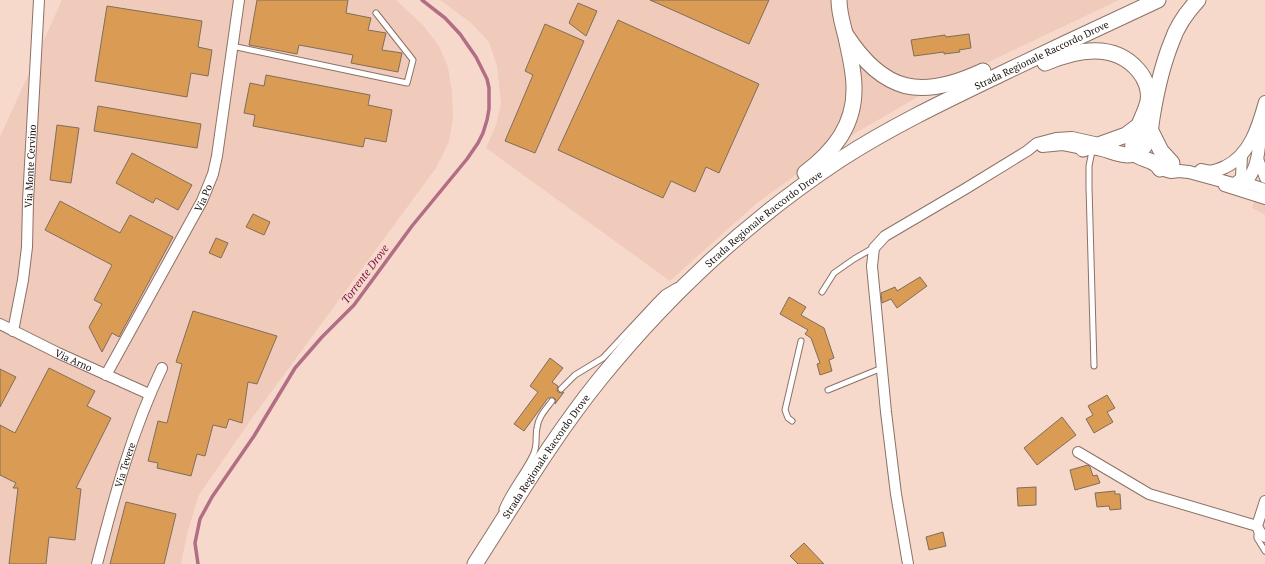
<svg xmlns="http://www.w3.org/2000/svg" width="1265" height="564" viewBox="0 0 1265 564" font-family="'PT Serif',serif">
	<rect width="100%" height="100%" fill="#f7d9cc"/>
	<g fill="#f0cbbb">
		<path d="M 62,0 L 396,0 L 423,25 L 439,46 L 448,67 L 452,92 L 453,117 L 449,142 L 436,168 L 250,421 L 199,495 L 187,534 L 181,564 L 0,564 L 0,137 Z"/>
		<path d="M 440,0 L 1119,0 L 928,91 L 847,138 L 757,203 L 670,281 L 486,148 L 496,125 L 501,103 L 497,66 L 489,42 L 471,23 Z"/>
		<path d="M 1265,155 L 1265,215 L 1252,208 Z"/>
	</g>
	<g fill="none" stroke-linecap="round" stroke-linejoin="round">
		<path stroke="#b16e85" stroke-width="3.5" d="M 198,564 L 195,543 L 200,519 L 212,497 L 254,436 L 295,368 L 322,337 L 354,305 L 412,226 L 467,159 L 478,143 L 483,133 L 487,120 L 489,109 L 489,88 L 487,79 L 476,57 L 460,34 L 445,18 L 422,0"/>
	</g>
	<g fill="#da9c54" stroke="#806d59">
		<path d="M 257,0 L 348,0 L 346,13 L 371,18 L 368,30 L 386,33 L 382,50 L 402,53 L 398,72 L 351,63 L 353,55 L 299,45 L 297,54 L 249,45 Z"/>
		<path d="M 650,0 L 769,0 L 749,44 Z"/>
		<path d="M 578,3 L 597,11 L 586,36 L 569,23 Z"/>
		<path d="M 107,6 L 202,21 L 198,47 L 212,50 L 208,76 L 191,73 L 187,97 L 95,81 Z"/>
		<path d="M 618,20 L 759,84 L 719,173 L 706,167 L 695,192 L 671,181 L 663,198 L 558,150 Z"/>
		<path d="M 545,24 L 584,41 L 535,153 L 505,141 L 533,75 L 525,71 Z"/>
		<path d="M 969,34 L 971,48 L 959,50 L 960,52 L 944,54 L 944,52 L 914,56 L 911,40 L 945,35 L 946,37 Z"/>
		<path d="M 266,75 L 370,95 L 368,105 L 392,110 L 386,142 L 365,138 L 363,147 L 253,126 L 255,115 L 244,113 L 250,83 L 264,86 Z"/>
		<path d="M 98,106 L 201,124 L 197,148 L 94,131 Z"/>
		<path d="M 57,125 L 79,128 L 71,183 L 50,180 Z"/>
		<path d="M 132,153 L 192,185 L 178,210 L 156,198 L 153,203 L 116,183 Z"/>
		<path d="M 60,201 L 120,233 L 130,215 L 173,237 L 119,337 L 112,333 L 102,352 L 89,327 L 102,304 L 94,300 L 112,265 L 45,230 Z"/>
		<path d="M 253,214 L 270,222 L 264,235 L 246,227 Z"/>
		<path d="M 216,238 L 228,243 L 221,258 L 209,253 Z"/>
		<path d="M 920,277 L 927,286 L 897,308 L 891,299 L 882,303 L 881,293 L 895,287 L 897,291 Z"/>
		<path d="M 789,297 L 806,307 L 801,315 L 824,328 L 834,358 L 829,360 L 832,371 L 820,375 L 817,364 L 820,363 L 811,338 L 805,334 L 808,330 L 780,314 Z"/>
		<path d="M 193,311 L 277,336 L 257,384 L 248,382 L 242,423 L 229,419 L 226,428 L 213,425 L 205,456 L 197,454 L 191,476 L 157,468 L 158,463 L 148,461 L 158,421 L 167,423 L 182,364 L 176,362 Z"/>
		<path d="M 550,358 L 563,368 L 552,382 L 558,386 L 557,390 L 558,392 L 562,393 L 564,392 L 555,404 L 556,400 L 554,398 L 548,398 L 524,431 L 514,424 L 538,392 L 530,386 Z"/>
		<path d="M 49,368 L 95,391 L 87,406 L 111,418 L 76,488 L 81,489 L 75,540 L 49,537 L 46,564 L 9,564 L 18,488 L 13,488 L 16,483 L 0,475 L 0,425 L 15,433 Z"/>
		<path d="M 0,369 L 16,377 L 0,407 Z"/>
		<path d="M 1107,395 L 1115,408 L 1107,412 L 1113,422 L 1094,433 L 1086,419 L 1093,415 L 1088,406 Z"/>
		<path d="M 1062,417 L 1076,435 L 1037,465 L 1024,448 Z"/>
		<path d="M 1088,465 L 1090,467 L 1093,476 L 1097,475 L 1100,483 L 1075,490 L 1070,470 Z"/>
		<path d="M 1036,487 L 1036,505 L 1018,506 L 1017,488 Z"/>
		<path d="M 1115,491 L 1115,494 L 1120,494 L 1121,509 L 1110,510 L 1109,506 L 1097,507 L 1095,493 Z"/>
		<path d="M 126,502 L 176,514 L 164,564 L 110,564 Z"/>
		<path d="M 943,532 L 946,546 L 929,550 L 926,537 Z"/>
		<path d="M 804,543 L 824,564 L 798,564 L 790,556 Z"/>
	</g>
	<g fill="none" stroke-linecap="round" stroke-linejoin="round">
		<defs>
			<g id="service">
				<path d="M 232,46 L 407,83 L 413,60 L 376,13"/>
				<path d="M 1092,151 L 1089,166 L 1089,187 L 1094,366"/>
				<path d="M 822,292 L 834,273 L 854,259 L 873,248"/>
				<path d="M 561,389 L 575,375 L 603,358 L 657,300 L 664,293 L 676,286"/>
				<path d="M 828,390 L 882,368"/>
				<path d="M 792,421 L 788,418 L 785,410 L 801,341"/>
				<path d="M 502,509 C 510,489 524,474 533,455 C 538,446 535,437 537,428 C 538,417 546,409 552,401"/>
				<path d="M 1257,530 L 1257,538 L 1265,551"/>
			</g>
			<g id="minor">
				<path d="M 1042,147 L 1063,145 L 1088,150"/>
				<path d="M 1242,155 L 1241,177 L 1245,185"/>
				<path d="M 1257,156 L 1265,178"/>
				<path d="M 1238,180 L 1265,189"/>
				<path d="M 1224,186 L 1265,199"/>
				<path id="s1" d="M 0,324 L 58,353 L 149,394"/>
				<path id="s2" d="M 13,331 L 23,280 L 27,247 L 28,201 L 39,0"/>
				<path id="s3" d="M 106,375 L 202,201 L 213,174 L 217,156 L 239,0"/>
				<path d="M 1078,452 L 1149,494 L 1257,526"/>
				<path d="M 1265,501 L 1257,526 L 1260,532 L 1265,537"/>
				<path id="s4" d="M 97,564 C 114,497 132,431 162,368"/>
				<path d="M 908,564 L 896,494 L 886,412 L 872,266 L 874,248 L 885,236 L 965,189 L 1027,151 L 1037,143 L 1056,138 L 1072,137 L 1099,143"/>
			</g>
			<g id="tertiary">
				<path d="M 1160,169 L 1171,172 L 1179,171 L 1189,172 L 1233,184 L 1247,180 C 1261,165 1259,137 1261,118"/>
				<path d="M 1201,170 C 1210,173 1216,171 1225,167 C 1250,155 1258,127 1265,102"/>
			</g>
			<g id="primary">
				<path d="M 846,35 C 884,93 921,100 983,71"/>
				<path d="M 1045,63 C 1075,50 1113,41 1138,70 C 1145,78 1150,90 1148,101 C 1146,113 1130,139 1133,150 C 1137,161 1155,158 1160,169"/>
				<path d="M 1150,129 L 1161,151 L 1172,163"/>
				<path d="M 1101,144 L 1126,135 L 1138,126"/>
				<path d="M 1083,149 C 1100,141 1121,161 1136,153 C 1141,151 1145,146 1147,142 C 1151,133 1151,122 1153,112 C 1157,89 1163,63 1172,41 C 1177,26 1187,12 1198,0"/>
				<path d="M 805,173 C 834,151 855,125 854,87 C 854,72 850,56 847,42 C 844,27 839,15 839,0"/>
				<path id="s5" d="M 475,564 C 515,502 553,437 600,379 C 668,295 750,219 841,159 C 892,126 947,100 1001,74 C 1053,49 1106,24 1158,0"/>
			</g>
		</defs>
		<use href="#service" stroke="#8c7166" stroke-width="7"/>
		<use href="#minor" stroke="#8c7166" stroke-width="12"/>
		<use href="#tertiary" stroke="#8c7166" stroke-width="14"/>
		<use href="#primary" stroke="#8c7166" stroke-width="17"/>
		<use href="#service" stroke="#fff" stroke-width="5"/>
		<use href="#minor" stroke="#fff" stroke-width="10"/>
		<use href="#tertiary" stroke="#fff" stroke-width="12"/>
		<use href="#primary" stroke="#fff" stroke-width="15"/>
	</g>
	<g text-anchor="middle" stroke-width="3" stroke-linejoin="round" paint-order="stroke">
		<g font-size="10" fill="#19100b" stroke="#f7d9cc">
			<text dy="4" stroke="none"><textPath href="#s5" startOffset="777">Strada Regionale Raccordo Drove</textPath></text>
			<text dy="4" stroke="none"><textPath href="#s2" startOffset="166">Via Monte Cervino</textPath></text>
			<text dy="4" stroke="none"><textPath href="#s3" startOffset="202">Via Po</textPath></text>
			<text dy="4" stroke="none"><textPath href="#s5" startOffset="453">Strada Regionale Raccordo Drove</textPath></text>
			<text dy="4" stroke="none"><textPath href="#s1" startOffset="82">Via Arno</textPath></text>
			<text dy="4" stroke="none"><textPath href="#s5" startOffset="129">Strada Regionale Raccordo Drove</textPath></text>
			<text dy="4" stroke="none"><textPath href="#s4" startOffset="103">Via Tevere</textPath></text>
		</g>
		<g font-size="11" font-style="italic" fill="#7d1348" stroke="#f7d9cc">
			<text transform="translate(365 274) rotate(-53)" y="4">Torrente Drove</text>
		</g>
	</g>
</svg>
